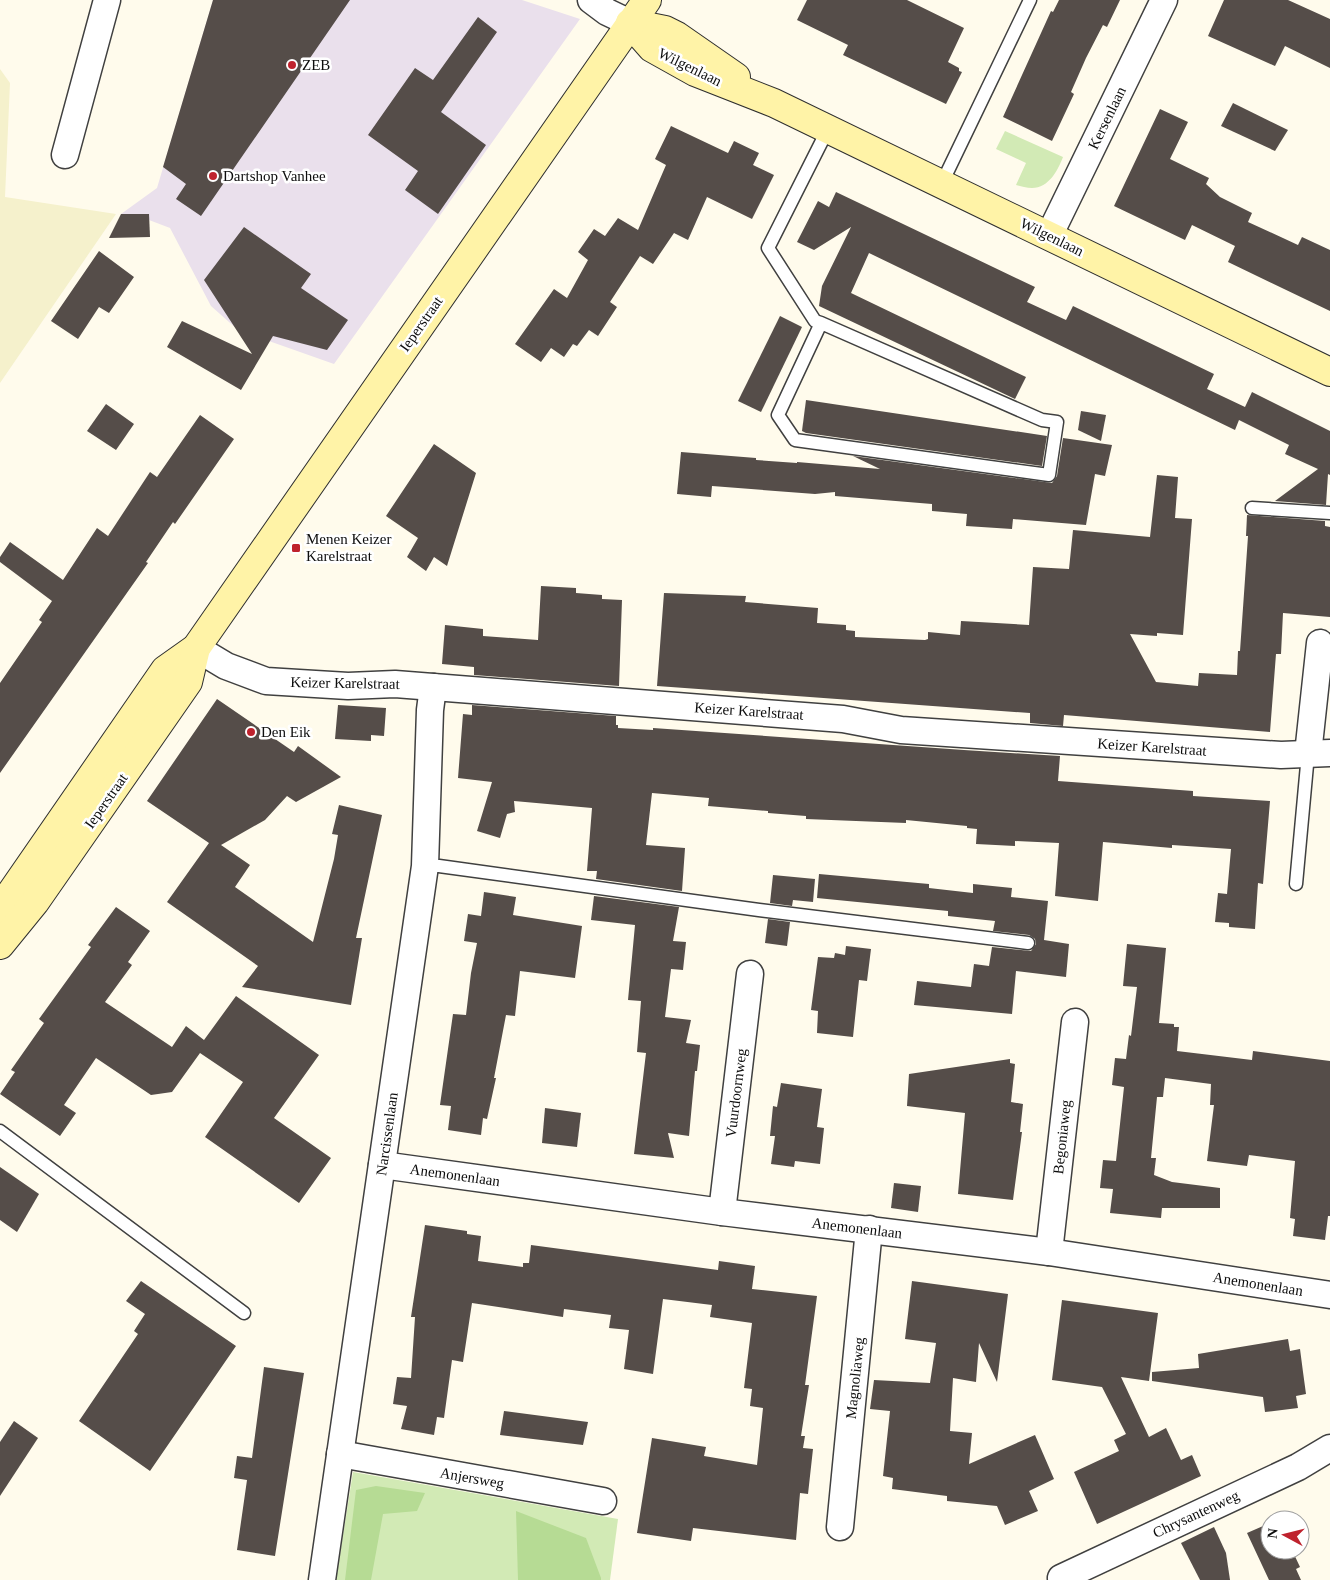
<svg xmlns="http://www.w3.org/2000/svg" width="1330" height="1580" viewBox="0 0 1330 1580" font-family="Georgia,serif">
	<rect width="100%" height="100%" fill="#fffbec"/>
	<path fill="#eae0ec" d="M 213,0 L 522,0 L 580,19 L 334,364 L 238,330 L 211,306 L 170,228 L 149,220 L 121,214 L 157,188 Z"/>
	<path fill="#f5f1cc" d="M 0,69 L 10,83 L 5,197 L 116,214 L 0,383 Z"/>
	<g fill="#d2eab5">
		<path d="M 1005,131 L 1063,157 C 1058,170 1049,188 1032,188 C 1027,188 1021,186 1016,185 L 1026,163 L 996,149 Z"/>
		<path d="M 353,1472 L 618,1519 L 610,1580 L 336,1580 Z"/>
	</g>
	<g fill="#b6db94">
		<path d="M 376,1486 L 425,1493 L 417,1511 L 383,1514 L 371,1580 L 345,1580 L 356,1490 Z"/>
		<path d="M 516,1511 L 586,1538 L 601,1578 L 601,1580 L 518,1580 Z"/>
	</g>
	<g fill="#554d49">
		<path d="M 213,0 L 350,0 L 201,216 L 176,199 L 186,184 L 163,167 Z"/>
		<path d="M 807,0 L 907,0 L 964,28 L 948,62 L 959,68 L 959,71 L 962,72 L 946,104 L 843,55 L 848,45 L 797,20 Z"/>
		<path d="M 1059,0 L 1120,0 L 1107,27 L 1103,25 L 1086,58 L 1071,92 L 1074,94 L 1052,141 L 1003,117 L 1051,11 L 1053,12 Z"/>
		<path d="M 1224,0 L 1288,0 L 1330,19 L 1330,68 L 1285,46 L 1275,66 L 1208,36 Z"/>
		<path d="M 478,17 L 497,32 L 441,112 L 486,145 L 438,214 L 405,190 L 418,171 L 368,135 L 415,68 L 433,80 Z"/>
		<path d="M 1233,103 L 1288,130 L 1275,151 L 1221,126 Z"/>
		<path d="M 1160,109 L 1188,122 L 1170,159 L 1209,178 L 1206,184 L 1220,197 L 1252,213 L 1248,222 L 1298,245 L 1302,237 L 1330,250 L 1330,311 L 1228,262 L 1235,246 L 1192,225 L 1185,240 L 1114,206 Z"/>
		<path d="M 671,126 L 728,153 L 734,141 L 759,153 L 753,165 L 774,175 L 752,219 L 707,197 L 688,240 L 674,233 L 653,264 L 640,256 L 610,302 L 617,307 L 598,336 L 589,330 L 577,346 L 573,344 L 564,357 L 551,348 L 541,362 L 515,344 L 554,289 L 567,298 L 588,260 L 578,252 L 594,229 L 605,236 L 618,218 L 638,230 L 666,165 L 655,159 Z"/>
		<path d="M 836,192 L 1035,287 L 1027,302 L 1066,320 L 1073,306 L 1214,374 L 1207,389 L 1245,407 L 1252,392 L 1330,431 L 1330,475 L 1328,474 L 1326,505 L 1275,501 L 1318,469 L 1285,454 L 1289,445 L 1239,420 L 1235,430 L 869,253 L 851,293 L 1026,377 L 1015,399 L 819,306 L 822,286 L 851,227 L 814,250 L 797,242 L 818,201 L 829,207 Z"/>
		<path d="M 121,214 L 149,214 L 150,237 L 109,238 Z"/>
		<path d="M 244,227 L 311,274 L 301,288 L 348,320 L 327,350 L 273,336 L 241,390 L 167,347 L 182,321 L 252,354 L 204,280 Z"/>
		<path d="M 99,251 L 134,277 L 109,313 L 99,307 L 78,339 L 51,321 Z"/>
		<path d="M 780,316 L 802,327 L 761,412 L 738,401 Z"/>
		<path d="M 806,400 L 1047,436 L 1042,466 L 806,433 L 802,431 Z"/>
		<path d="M 106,404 L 134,424 L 116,450 L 87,431 Z"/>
		<path d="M 1081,411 L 1106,415 L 1101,441 L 1078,430 Z"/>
		<path d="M 200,415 L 234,439 L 175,524 L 173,522 L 146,562 L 148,563 L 0,773 L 0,683 L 42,622 L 39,620 L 52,601 L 0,562 L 0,557 L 10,542 L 63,580 L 97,528 L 108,536 L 150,472 L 157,477 Z"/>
		<path d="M 1063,438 L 1112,445 L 1105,476 L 1095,474 L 1086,525 L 1013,519 L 1012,529 L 966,526 L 967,514 L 932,511 L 932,504 L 835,496 L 835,492 L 815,494 L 712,486 L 711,497 L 677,494 L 681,452 L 756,458 L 756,460 L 797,463 L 797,462 L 880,469 L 853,456 L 1052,483 L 1057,476 Z"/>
		<path d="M 434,444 L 476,473 L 447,566 L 434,557 L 426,571 L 407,557 L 418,538 L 386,516 Z"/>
		<path d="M 1157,475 L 1178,477 L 1175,518 L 1192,519 L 1183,635 L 1157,633 L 1157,636 L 1130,634 L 1156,682 L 1198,686 L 1199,673 L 1237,675 L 1238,651 L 1240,651 L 1248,536 L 1246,536 L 1247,515 L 1325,521 L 1325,526 L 1330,527 L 1330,617 L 1283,613 L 1281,654 L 1276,654 L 1270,732 L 1064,715 L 1063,726 L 1030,723 L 1030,713 L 657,686 L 664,593 L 746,596 L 745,602 L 818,608 L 817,623 L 846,625 L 846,630 L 855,631 L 855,637 L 925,640 L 928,639 L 928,632 L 960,635 L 961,621 L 1029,625 L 1033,567 L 1069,569 L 1073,530 L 1150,537 Z"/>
		<path d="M 541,586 L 576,588 L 576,593 L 602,595 L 602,599 L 622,600 L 619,686 L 474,675 L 474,667 L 442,664 L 445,625 L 483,629 L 483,636 L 538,640 Z"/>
		<path d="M 217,699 L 294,752 L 298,746 L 341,777 L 296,802 L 287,796 L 265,820 L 221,845 L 250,865 L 235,887 L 313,942 L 334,859 L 338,835 L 332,834 L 339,805 L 382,815 L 356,938 L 362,938 L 351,1005 L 242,987 L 258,966 L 167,902 L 209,843 L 147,801 Z"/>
		<path d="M 338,705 L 386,708 L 384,736 L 371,735 L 371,741 L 335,739 Z"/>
		<path d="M 472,705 L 616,716 L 616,725 L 618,725 L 618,728 L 653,730 L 653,728 L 964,750 L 1060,756 L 1058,781 L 1193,791 L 1193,796 L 1270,801 L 1263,884 L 1258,883 L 1255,929 L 1229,927 L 1229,923 L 1215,922 L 1218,893 L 1227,894 L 1231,849 L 1172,845 L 1172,848 L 1103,842 L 1098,901 L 1055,896 L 1059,843 L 1015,841 L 1015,846 L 976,844 L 977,829 L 967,828 L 967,826 L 906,820 L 906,823 L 806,819 L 806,816 L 768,813 L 768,811 L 708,806 L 709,798 L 652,793 L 646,845 L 685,848 L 682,891 L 596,879 L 597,871 L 587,871 L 592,808 L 514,801 L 515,812 L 507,814 L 500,838 L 477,831 L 492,782 L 458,778 L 463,714 L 472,715 Z"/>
		<path d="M 819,874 L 929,884 L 929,888 L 973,893 L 973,884 L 1012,888 L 1011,897 L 1048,901 L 1044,940 L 1069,944 L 1066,977 L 1016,971 L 1012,1014 L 914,1005 L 917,981 L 971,987 L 974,964 L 989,966 L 992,947 L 1031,951 L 1036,944 L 1035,939 L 1029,935 L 993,931 L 995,921 L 948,916 L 948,911 L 817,898 Z"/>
		<path d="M 773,875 L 815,879 L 813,902 L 793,900 L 792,906 L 770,903 Z"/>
		<path d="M 484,892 L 516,897 L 513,915 L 582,926 L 575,978 L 520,971 L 515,1016 L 506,1015 L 494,1078 L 496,1078 L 487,1119 L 483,1118 L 481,1135 L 448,1130 L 451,1106 L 440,1105 L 453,1014 L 466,1015 L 471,973 L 477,943 L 464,941 L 468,914 L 481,916 Z"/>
		<path d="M 594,896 L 679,907 L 673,941 L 686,942 L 683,970 L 671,969 L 665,1017 L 691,1020 L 686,1043 L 700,1045 L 697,1071 L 695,1071 L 689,1136 L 668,1133 L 674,1158 L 634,1154 L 646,1053 L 637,1052 L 641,1001 L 628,1000 L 635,925 L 591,920 Z"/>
		<path d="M 116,907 L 150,931 L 128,962 L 132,965 L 105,1002 L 172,1047 L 186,1026 L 204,1040 L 236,996 L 319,1055 L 274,1118 L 331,1158 L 299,1203 L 205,1137 L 243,1082 L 200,1053 L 172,1092 L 151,1095 L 96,1058 L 64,1105 L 76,1113 L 60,1136 L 0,1094 L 15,1072 L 11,1070 L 44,1023 L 39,1019 L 91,947 L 88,945 Z"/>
		<path d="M 768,919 L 790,922 L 787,946 L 765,943 Z"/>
		<path d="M 1127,944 L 1166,948 L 1159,1023 L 1174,1024 L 1174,1027 L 1179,1027 L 1177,1051 L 1252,1060 L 1253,1051 L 1330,1061 L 1330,1216 L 1328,1216 L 1325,1240 L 1293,1236 L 1295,1219 L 1290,1218 L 1295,1161 L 1249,1155 L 1247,1166 L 1207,1161 L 1214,1105 L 1210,1105 L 1211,1084 L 1165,1078 L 1163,1097 L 1157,1097 L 1151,1158 L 1156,1158 L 1154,1175 L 1172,1182 L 1220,1188 L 1220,1208 L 1162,1208 L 1161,1218 L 1110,1213 L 1113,1189 L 1100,1188 L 1103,1160 L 1116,1161 L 1124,1087 L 1112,1085 L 1115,1058 L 1126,1059 L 1129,1035 L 1131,1036 L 1137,987 L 1123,986 Z"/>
		<path d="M 846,946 L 871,949 L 867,981 L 859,980 L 853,1037 L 817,1033 L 818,1011 L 811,1010 L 818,957 L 834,958 L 835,953 L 845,955 Z"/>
		<path d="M 1010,1059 L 1010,1063 L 1015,1064 L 1011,1102 L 1023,1104 L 1020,1132 L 1022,1132 L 1013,1200 L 958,1194 L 965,1113 L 907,1106 L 909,1074 Z"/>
		<path d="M 781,1083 L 822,1089 L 817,1127 L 824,1128 L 820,1164 L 795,1161 L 794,1167 L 771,1164 L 775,1136 L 770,1136 L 773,1106 L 777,1107 Z"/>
		<path d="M 545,1108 L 581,1113 L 577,1147 L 542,1143 Z"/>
		<path d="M 0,1167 L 39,1194 L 17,1232 L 0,1220 Z"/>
		<path d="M 894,1183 L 921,1186 L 918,1212 L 891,1208 Z"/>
		<path d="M 425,1225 L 467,1231 L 467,1234 L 481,1236 L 478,1261 L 523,1267 L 523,1263 L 529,1263 L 531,1245 L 718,1270 L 719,1261 L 755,1266 L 752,1289 L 817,1296 L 805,1385 L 809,1385 L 801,1436 L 805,1436 L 803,1448 L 813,1449 L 808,1494 L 800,1493 L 796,1540 L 693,1528 L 691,1541 L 637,1533 L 652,1438 L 706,1447 L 704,1456 L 757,1465 L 763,1408 L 750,1406 L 752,1389 L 744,1388 L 752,1323 L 710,1317 L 712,1305 L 663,1299 L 653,1374 L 624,1369 L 629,1330 L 609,1328 L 611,1315 L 564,1309 L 563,1317 L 472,1303 L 463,1362 L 452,1360 L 444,1418 L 437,1417 L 434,1435 L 401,1429 L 407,1406 L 393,1404 L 397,1377 L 411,1378 L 415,1317 L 411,1317 Z"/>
		<path d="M 141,1281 L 236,1346 L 150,1471 L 79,1421 L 138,1334 L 134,1331 L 145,1314 L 126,1301 Z"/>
		<path d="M 912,1281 L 1008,1294 L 997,1382 L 979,1343 L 976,1382 L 953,1378 L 950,1431 L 972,1433 L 969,1464 L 1035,1435 L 1054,1479 L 1029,1491 L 1038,1511 L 1005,1525 L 997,1506 L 947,1501 L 947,1496 L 892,1489 L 893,1478 L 883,1476 L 890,1411 L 870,1409 L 874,1380 L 930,1383 L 936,1343 L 905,1339 Z"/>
		<path d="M 1062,1300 L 1158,1313 L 1149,1381 L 1121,1377 L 1149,1437 L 1166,1428 L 1181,1460 L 1192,1455 L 1201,1476 L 1097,1524 L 1074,1472 L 1119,1451 L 1114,1440 L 1126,1434 L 1102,1387 L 1052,1380 Z"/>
		<path d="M 1288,1339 L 1290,1351 L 1300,1349 L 1303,1372 L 1306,1394 L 1296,1396 L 1298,1408 L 1265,1412 L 1263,1397 L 1152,1381 L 1152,1372 L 1199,1368 L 1198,1354 Z"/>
		<path d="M 264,1367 L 304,1373 L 275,1556 L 237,1550 L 247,1480 L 234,1478 L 237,1456 L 252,1458 Z"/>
		<path d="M 504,1411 L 588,1422 L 583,1445 L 500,1435 Z"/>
		<path d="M 14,1421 L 38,1438 L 0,1496 L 0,1442 Z"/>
		<path d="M 1270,1523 L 1270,1550 L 1292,1550 L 1300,1567 L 1296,1569 L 1301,1580 L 1269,1580 L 1247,1533 Z"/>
		<path d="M 1214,1527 L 1226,1553 L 1230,1580 L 1200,1580 L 1181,1543 Z"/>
	</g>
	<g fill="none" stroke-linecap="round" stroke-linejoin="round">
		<defs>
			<g id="lane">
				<path d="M 941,185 L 1030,0"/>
				<path d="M 821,323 L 778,415 L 795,440 L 1049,475 L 1057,422 L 1042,420 L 821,323 L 815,321 L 768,248 L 828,129"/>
				<path d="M 1252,508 L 1330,513"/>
				<path d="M 425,866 L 439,866 L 759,910 L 1028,943"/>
				<path d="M 1296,884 L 1308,754"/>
				<path d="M 0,1131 L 244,1313"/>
			</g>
			<g id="street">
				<path d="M 591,0 L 607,12 L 630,23"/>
				<path d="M 65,155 L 107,0"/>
				<path d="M 1049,236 L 1164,0"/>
				<path d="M 196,648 L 226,666 L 266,681 L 348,686 L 395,684 L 843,719 L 901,730 L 1281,755 L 1330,753"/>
				<path d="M 1308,754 L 1320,643"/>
				<path d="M 382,1165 L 722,1212 L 1049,1252 L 1330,1295"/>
				<path d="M 722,1212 L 750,974"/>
				<path d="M 1049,1252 L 1075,1022"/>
				<path d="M 340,1454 L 603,1501"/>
				<path d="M 840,1527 L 869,1229"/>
				<path d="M 1061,1578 L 1298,1467 L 1330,1448"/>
				<path d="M 322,1580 L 425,866 L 430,710 L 433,687"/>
			</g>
			<g id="secondary">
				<path d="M 630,23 L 652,48 L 695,72 L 774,103 L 1330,372"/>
				<path d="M 630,23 L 665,30 L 677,36 L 736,77"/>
				<path d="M 0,909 L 165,670 L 196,648 L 647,0"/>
				<path d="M 0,945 L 35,902 L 188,682 L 196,648"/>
			</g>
		</defs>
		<use href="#lane" stroke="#404040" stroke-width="15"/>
		<use href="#street" stroke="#404040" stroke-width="29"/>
		<use href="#secondary" stroke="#2f2f2f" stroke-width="30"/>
		<use href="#lane" stroke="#fff" stroke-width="12"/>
		<use href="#street" stroke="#fff" stroke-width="26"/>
		<use href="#secondary" stroke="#fff3a7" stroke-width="28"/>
	</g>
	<g fill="#bf222d" stroke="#fff" stroke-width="2">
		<circle cx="292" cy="65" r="5"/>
		<circle cx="213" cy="176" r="5"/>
		<rect x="291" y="543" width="10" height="10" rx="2.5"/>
		<circle cx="251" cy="732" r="5"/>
	</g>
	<g text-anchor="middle" stroke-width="5" stroke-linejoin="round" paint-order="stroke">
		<g font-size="15" fill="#0d0d0d" stroke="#fff" text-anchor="start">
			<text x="302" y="70">ZEB</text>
			<text x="223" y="181">Dartshop Vanhee</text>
			<text x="306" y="544">Menen Keizer<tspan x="306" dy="17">Karelstraat</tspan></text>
			<text x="261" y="737">Den Eik</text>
		</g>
		<g font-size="15" fill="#0d0d0d" stroke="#fff">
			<text transform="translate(690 67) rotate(26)" y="5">Wilgenlaan</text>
			<text transform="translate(1107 118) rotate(-64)" y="5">Kersenlaan</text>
			<text transform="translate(1052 237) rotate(26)" y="5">Wilgenlaan</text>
			<text transform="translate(421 324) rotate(-55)" y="5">Ieperstraat</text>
			<text transform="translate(345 683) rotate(1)" y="5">Keizer Karelstraat</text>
			<text transform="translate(749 711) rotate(4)" y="5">Keizer Karelstraat</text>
			<text transform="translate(1152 747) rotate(4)" y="5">Keizer Karelstraat</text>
			<text transform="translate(106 801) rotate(-55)" y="5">Ieperstraat</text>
			<text transform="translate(736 1093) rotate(-83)" y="5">Vuurdoornweg</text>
			<text transform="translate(387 1134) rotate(-82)" y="5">Narcissenlaan</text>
			<text transform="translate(1062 1137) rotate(-84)" y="5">Begoniaweg</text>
			<text transform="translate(455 1175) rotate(8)" y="5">Anemonenlaan</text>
			<text transform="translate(857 1228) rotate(7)" y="5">Anemonenlaan</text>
			<text transform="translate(1258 1284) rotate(9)" y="5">Anemonenlaan</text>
			<text transform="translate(855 1378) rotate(-84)" y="5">Magnoliaweg</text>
			<text transform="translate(472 1478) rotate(10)" y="5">Anjersweg</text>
			<text transform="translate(1196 1514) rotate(-25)" y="5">Chrysantenweg</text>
		</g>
	</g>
	<g transform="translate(1285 1535) rotate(277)"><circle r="24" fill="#ffffff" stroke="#9e9e9e"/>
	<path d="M0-4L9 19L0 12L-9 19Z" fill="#bf222d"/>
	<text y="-8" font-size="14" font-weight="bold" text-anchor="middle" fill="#0d0d0d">N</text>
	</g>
</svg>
